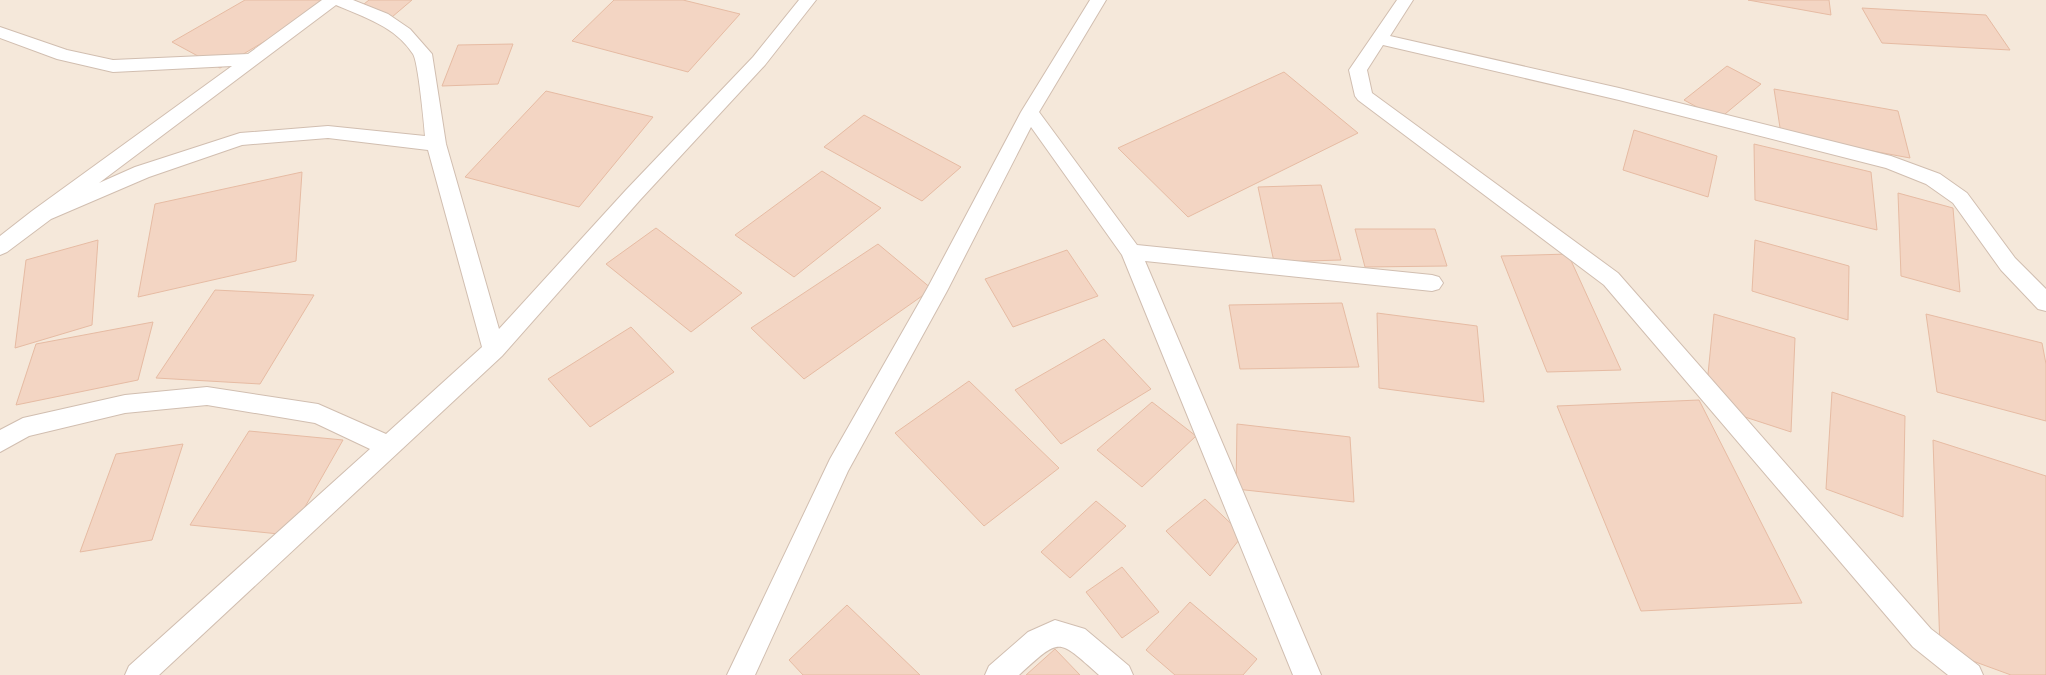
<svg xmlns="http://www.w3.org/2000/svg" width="2046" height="675" viewBox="0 0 2046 675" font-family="Mulish,sans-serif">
	<rect width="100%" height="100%" fill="#fdf6ec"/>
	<rect fill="#f5e8da" x="0" y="0" width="2046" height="675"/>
	<g fill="#f3d5c3" stroke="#e6bba3">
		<path d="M 245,0 L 329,0 L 332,1 L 220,68 L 172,42 Z"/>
		<path d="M 369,0 L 412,0 L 392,17 L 359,8 Z"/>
		<path d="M 614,0 L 683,0 L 740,14 L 688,72 L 572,41 Z"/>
		<path d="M 1748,0 L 1829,0 L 1831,15 Z"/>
		<path d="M 1862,8 L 1986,15 L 2010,50 L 1882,43 Z"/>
		<path d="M 513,44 L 498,84 L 442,86 L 458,45 Z"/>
		<path d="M 1727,66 L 1761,84 L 1719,119 L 1684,100 Z"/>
		<path d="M 1284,72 L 1358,133 L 1188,217 L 1118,148 Z"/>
		<path d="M 1774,89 L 1898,111 L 1910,158 L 1781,134 Z"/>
		<path d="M 546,91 L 653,117 L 579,207 L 465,177 Z"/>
		<path d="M 864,115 L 961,167 L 922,201 L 824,147 Z"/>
		<path d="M 1634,130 L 1717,156 L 1708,197 L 1623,170 Z"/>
		<path d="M 1754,144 L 1871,172 L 1877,230 L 1755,200 Z"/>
		<path d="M 822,171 L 881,208 L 794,277 L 735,235 Z"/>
		<path d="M 302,172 L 296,261 L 138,297 L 155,204 Z"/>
		<path d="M 1321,185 L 1341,260 L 1274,262 L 1258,187 Z"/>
		<path d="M 1898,193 L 1953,208 L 1960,292 L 1901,276 Z"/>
		<path d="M 656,228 L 742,293 L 691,332 L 606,264 Z"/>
		<path d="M 1355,229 L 1435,229 L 1447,266 L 1365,267 Z"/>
		<path d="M 98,240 L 92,325 L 15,348 L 26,260 Z"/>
		<path d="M 1755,240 L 1849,266 L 1848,320 L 1752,291 Z"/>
		<path d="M 878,244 L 932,289 L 804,379 L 751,328 Z"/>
		<path d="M 1067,250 L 1098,296 L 1013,327 L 985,279 Z"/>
		<path d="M 1568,254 L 1621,370 L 1547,372 L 1501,256 Z"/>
		<path d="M 215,290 L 314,295 L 260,384 L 156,378 Z"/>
		<path d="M 1342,303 L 1359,367 L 1240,369 L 1229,305 Z"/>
		<path d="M 1377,313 L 1477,326 L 1484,402 L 1379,388 Z"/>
		<path d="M 1714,314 L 1795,338 L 1791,432 L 1705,404 Z"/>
		<path d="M 1926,314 L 2042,343 L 2046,364 L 2046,421 L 1937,392 Z"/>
		<path d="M 153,322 L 138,380 L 16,405 L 36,344 Z"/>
		<path d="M 631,327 L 674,372 L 590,427 L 548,379 Z"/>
		<path d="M 1104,339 L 1151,389 L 1061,444 L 1015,390 Z"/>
		<path d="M 969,381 L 1059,468 L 984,526 L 895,433 Z"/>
		<path d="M 1832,392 L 1905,416 L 1903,517 L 1826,489 Z"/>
		<path d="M 1699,400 L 1802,603 L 1641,611 L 1557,406 Z"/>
		<path d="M 1152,402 L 1196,436 L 1142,487 L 1097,450 Z"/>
		<path d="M 1237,424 L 1350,437 L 1354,502 L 1236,489 Z"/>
		<path d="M 249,431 L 343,440 L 289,535 L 190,525 Z"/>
		<path d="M 1933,440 L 2046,476 L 2046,675 L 2011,675 L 1940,649 Z"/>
		<path d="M 183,444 L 152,540 L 80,552 L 116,454 Z"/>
		<path d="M 1205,499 L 1243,535 L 1210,576 L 1166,531 Z"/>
		<path d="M 1096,501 L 1126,526 L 1070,578 L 1041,552 Z"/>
		<path d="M 1122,567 L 1159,612 L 1122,638 L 1086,592 Z"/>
		<path d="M 1190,602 L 1257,659 L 1243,675 L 1175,675 L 1146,650 Z"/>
		<path d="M 847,605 L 920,675 L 803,675 L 789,660 Z"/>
		<path d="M 1055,649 L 1080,675 L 1026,675 Z"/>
	</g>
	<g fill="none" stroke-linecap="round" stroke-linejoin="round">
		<defs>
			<g id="minor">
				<path d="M 322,0 L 353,0 L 388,14 L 410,29 L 432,54 L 446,144 L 499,329 L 626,190 L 753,57 L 799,0 L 816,0 L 765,65 L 640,200 L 502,356 L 159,675 L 125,675 L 129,666 L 370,449 L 315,423 L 207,405 L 125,413 L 29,436 L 0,452 L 0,430 L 23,418 L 125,395 L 207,387 L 318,404 L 386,434 L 482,347 L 428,150 L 328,138 L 242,145 L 149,177 L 51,219 L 7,252 L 0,255 L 0,236 L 32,211 L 232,66 L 113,72 L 57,59 L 0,38 L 0,27 L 67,50 L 113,60 L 248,54 ZM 336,5 C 364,17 396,27 413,54 C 418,61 424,123 425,136 L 328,126 L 240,133 L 135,167 L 99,183 Z"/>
				<path d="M 1090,0 L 1106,0 L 1039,112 L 1137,245 L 1432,275 L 1439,277 L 1443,283 L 1439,289 L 1432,291 L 1145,261 L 1321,675 L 1293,675 L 1122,255 L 1031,127 L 947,291 L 848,471 L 755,675 L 727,675 L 830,459 L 928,287 L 1021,112 Z"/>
				<path d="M 1397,0 L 1413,0 L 1390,36 L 1619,88 L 1891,156 L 1940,174 L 1967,193 L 2015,258 L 2046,289 L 2046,311 L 2038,309 L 2001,270 L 1953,203 L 1926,184 L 1886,168 L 1619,100 L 1383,45 L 1367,70 L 1372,93 L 1618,273 L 1931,629 L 1979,666 L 1983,675 L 1948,675 L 1913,647 L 1604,285 L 1358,100 L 1355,96 L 1349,70 Z"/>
				<path d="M 1055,620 L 1085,629 L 1129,666 L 1133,675 L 1099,675 C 1057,638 1061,637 1019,675 L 985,675 L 989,666 L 1028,632 Z"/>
			</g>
		</defs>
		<use href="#minor" stroke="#d1beb0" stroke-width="2"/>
		<use href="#minor" fill="#fff" fill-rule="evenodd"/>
	</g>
</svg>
